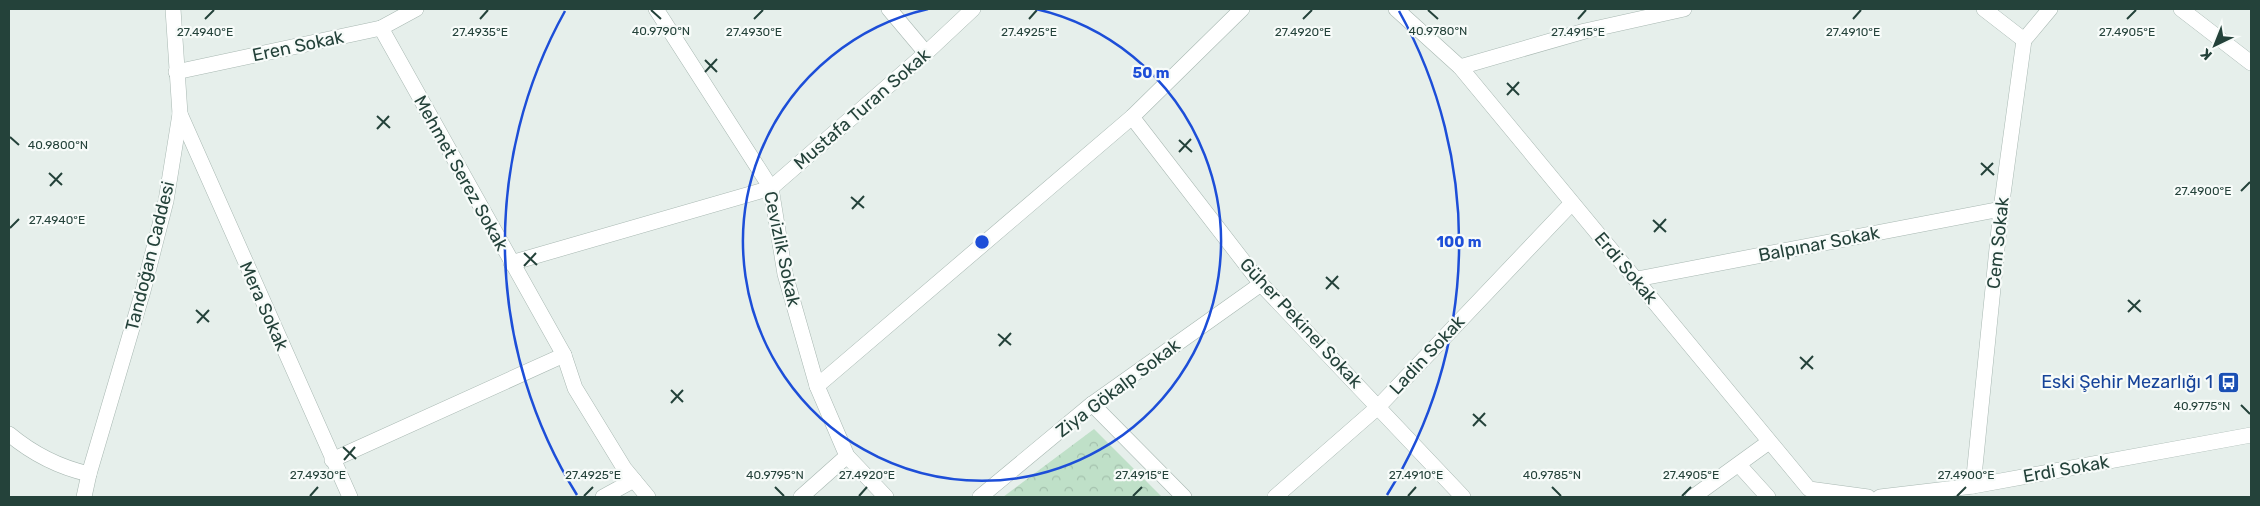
<svg xmlns="http://www.w3.org/2000/svg" width="2260" height="506" viewBox="0 0 2260 506" font-family="Rubik,sans-serif">
	<defs>
		<pattern id="park-crowns" width="20" height="18" patternUnits="userSpaceOnUse" patternTransform="scale(1.25)"><rect width="20" height="18" fill="#bfe0c8"/><path d="M2 6a3 3 0 1 1 6 0M12 15a3 3 0 1 1 6 0" fill="none" stroke="#a4c1ad"/></pattern>
	</defs>
	<rect width="100%" height="100%" fill="#e6efeb"/>
	<path fill="url(#park-crowns)" d="M 1094,429 L 1162,497 L 1003,497 Z"/>
	<g fill="none" stroke-linecap="round" stroke-linejoin="round">
		<defs>
			<g id="minor">
				<path d="M 656,9 L 771,188 L 785,274 L 817,386 L 847,456 L 886,497"/>
				<path d="M 889,9 L 926,53"/>
				<path d="M 1396,9 L 1460,67 L 1809,489 L 1868,497"/>
				<path d="M 1984,9 L 2024,40"/>
				<path d="M 2181,9 L 2251,63"/>
				<path d="M 381,28 L 564,355 L 575,388 L 624,468 L 648,497"/>
				<path d="M 1460,67 L 1585,31 L 1684,9"/>
				<path d="M 176,72 L 381,28 L 416,9"/>
				<path d="M 180,114 L 350,497"/>
				<path d="M 1132,117 L 1261,284 L 1463,497"/>
				<path d="M 511,263 L 771,188 L 926,53 L 973,9"/>
				<path d="M 1637,279 L 2001,209"/>
				<path d="M 817,386 L 1132,117 L 1242,9"/>
				<path d="M 1092,404 L 1184,497"/>
				<path d="M 9,434 C 33,454 58,467 89,474"/>
				<path d="M 332,460 L 564,355"/>
				<path d="M 1739,465 L 1768,497"/>
				<path d="M 1973,486 L 2001,209 L 2024,40 L 2050,9"/>
				<path d="M 84,497 L 89,474 L 143,291 L 166,201 L 180,114 L 173,9"/>
				<path d="M 603,497 L 634,480"/>
				<path d="M 801,497 L 847,456"/>
				<path d="M 980,497 L 1092,404 L 1261,284"/>
				<path d="M 1275,497 L 1378,407 L 1571,204"/>
				<path d="M 1693,497 L 1769,442"/>
				<path d="M 1880,497 L 1973,486 L 2251,435"/>
			</g>
		</defs>
		<use href="#minor" stroke="#a8b8b2" stroke-width="16"/>
		<use href="#minor" stroke="#fff" stroke-width="15"/>
	</g>
	<path fill="none" stroke="#24423a" stroke-width="2" d="M 651,10 L 661,19M 1428,10 L 1438,19M 205,19 L 214,10M 480,19 L 488,10M 754,19 L 763,10M 1029,19 L 1037,10M 1303,19 L 1312,10M 1578,19 L 1586,10M 1853,19 L 1861,10M 2127,19 L 2136,10M 705,60 L 717,72M 705,72 L 717,59M 1507,83 L 1519,95M 1507,95 L 1519,82M 377,116 L 390,128M 377,129 L 389,116M 10,137 L 19,145M 1179,140 L 1192,152M 1179,152 L 1191,139M 1981,163 L 1994,175M 49,173 L 62,185M 1981,175 L 1993,163M 50,186 L 62,173M 2241,191 L 2250,182M 851,197 L 864,208M 852,209 L 864,196M 1653,220 L 1666,232M 10,228 L 19,219M 1654,232 L 1666,219M 524,253 L 537,265M 524,266 L 536,253M 1326,277 L 1339,289M 1326,289 L 1338,276M 2128,300 L 2141,312M 196,310 L 209,322M 2128,312 L 2140,300M 197,323 L 209,310M 998,334 L 1011,345M 999,346 L 1011,333M 1800,357 L 1813,369M 1801,369 L 1813,356M 671,390 L 683,402M 671,403 L 683,390M 2241,405 L 2250,414M 1473,414 L 1486,426M 1473,426 L 1485,413M 343,447 L 356,459M 344,460 L 355,447M 775,487 L 784,496M 1552,487 L 1561,496M 310,496 L 318,487M 584,496 L 593,487M 859,496 L 867,487M 1133,496 L 1142,487M 1408,496 L 1416,487M 1682,496 L 1691,487M 1957,496 L 1966,487"/>
	<g fill="none" stroke="#1d4ed8" stroke-width="2.5">
		<path d="M1036 9A239 239 0 1 1 928 9"/>
		<path d="M577 495A477 477 0 0 1 565 11M1399 11A477 477 0 0 1 1387 495"/>
	</g>
	<defs>
		<symbol id="bus-square" viewBox="-11 -11 22 22"><rect x="-9" y="-9" width="18" height="18" rx="4" fill="#1a4fb4" stroke="#f7fbf9"/><path d="M-5-6H5V4H4V6H2V4H-2V6H-4V4H-5ZM-3.5-4V0h7V-4ZM-3.5 1.2v1.5H-2V1.2ZM2 1.2v1.5H3.5V1.2Z" fill="#fff"/></symbol>
	</defs>
	<g fill-rule="evenodd">
		<use href="#bus-square" x="2216" y="370" width="25" height="25"/>
	</g>
	<g text-anchor="middle" stroke-width="4.5" stroke-linejoin="round" paint-order="stroke">
		<g font-size="18" fill="#24423a" stroke="#f7fbf9">
			<text transform="translate(298 46) rotate(-12)" y="6">Eren Sokak</text>
			<text transform="translate(862 109) rotate(-41)" y="6">Mustafa Turan Sokak</text>
			<text transform="translate(461 173) rotate(61)" y="6">Mehmet Serez Sokak</text>
			<text transform="translate(1998 243) rotate(-84)" y="6">Cem Sokak</text>
			<text transform="translate(1819 244) rotate(-11)" y="6">Balpınar Sokak</text>
			<text transform="translate(782 249) rotate(78)" y="6">Cevizlik Sokak</text>
			<text transform="translate(150 256) rotate(-76)" y="6">Tandoğan Caddesi</text>
			<text transform="translate(1626 268) rotate(50)" y="6">Erdi Sokak</text>
			<text transform="translate(264 306) rotate(66)" y="6">Mera Sokak</text>
			<text transform="translate(1301 323) rotate(47)" y="6">Güher Pekinel Sokak</text>
			<text transform="translate(1427 355) rotate(-47)" y="6">Ladin Sokak</text>
			<text transform="translate(1118 388) rotate(-37)" y="6">Ziya Gökalp Sokak</text>
			<text transform="translate(2066 469) rotate(-10)" y="6">Erdi Sokak</text>
		</g>
		<g font-size="18" fill="#164399" stroke="#f7fbf9" text-anchor="end">
			<text x="2213" y="388">Eski Şehir Mezarlığı 1</text>
		</g>
	</g>
	<g font-size="12" text-anchor="middle" fill="#24423a" stroke="#f7fbf9" stroke-width="4.5" stroke-linejoin="round" paint-order="stroke">
		<text x="661" y="35">40.9790°N</text>
		<text x="1438" y="35">40.9780°N</text>
		<text x="205" y="36">27.4940°E</text>
		<text x="480" y="36">27.4935°E</text>
		<text x="754" y="36">27.4930°E</text>
		<text x="1029" y="36">27.4925°E</text>
		<text x="1303" y="36">27.4920°E</text>
		<text x="1578" y="36">27.4915°E</text>
		<text x="1853" y="36">27.4910°E</text>
		<text x="2127" y="36">27.4905°E</text>
		<text x="58" y="149">40.9800°N</text>
		<text x="2203" y="195">27.4900°E</text>
		<text x="57" y="224">27.4940°E</text>
		<text x="2202" y="410">40.9775°N</text>
		<text x="318" y="479">27.4930°E</text>
		<text x="593" y="479">27.4925°E</text>
		<text x="867" y="479">27.4920°E</text>
		<text x="1142" y="479">27.4915°E</text>
		<text x="1416" y="479">27.4910°E</text>
		<text x="1691" y="479">27.4905°E</text>
		<text x="1966" y="479">27.4900°E</text>
		<text x="775" y="479">40.9795°N</text>
		<text x="1552" y="479">40.9785°N</text>
	</g>
	<circle cx="982" cy="242" r="8" fill="#1d4ed8" stroke="#f7fbf9" stroke-width="2.5"/>
	<g font-size="15" text-anchor="middle" font-weight="bold" fill="#1d4ed8" stroke="#f7fbf9" stroke-width="4.5" stroke-linejoin="round" paint-order="stroke">
		<text x="1151" y="78">50 m</text>
		<text x="1459" y="247">100 m</text>
	</g>
	<rect width="2260" height="506" fill="none" stroke="#24423a" stroke-width="20"/>
	<g transform="translate(2215 45) rotate(223)" stroke="#f7fbf9" stroke-width="4" paint-order="stroke">
	<path d="M0-4L9 19L0 12L-9 19Z" fill="#24423a"/>
	<text y="-8" font-size="14" font-weight="bold" text-anchor="middle" fill="#24423a">K</text>
	</g>
</svg>
